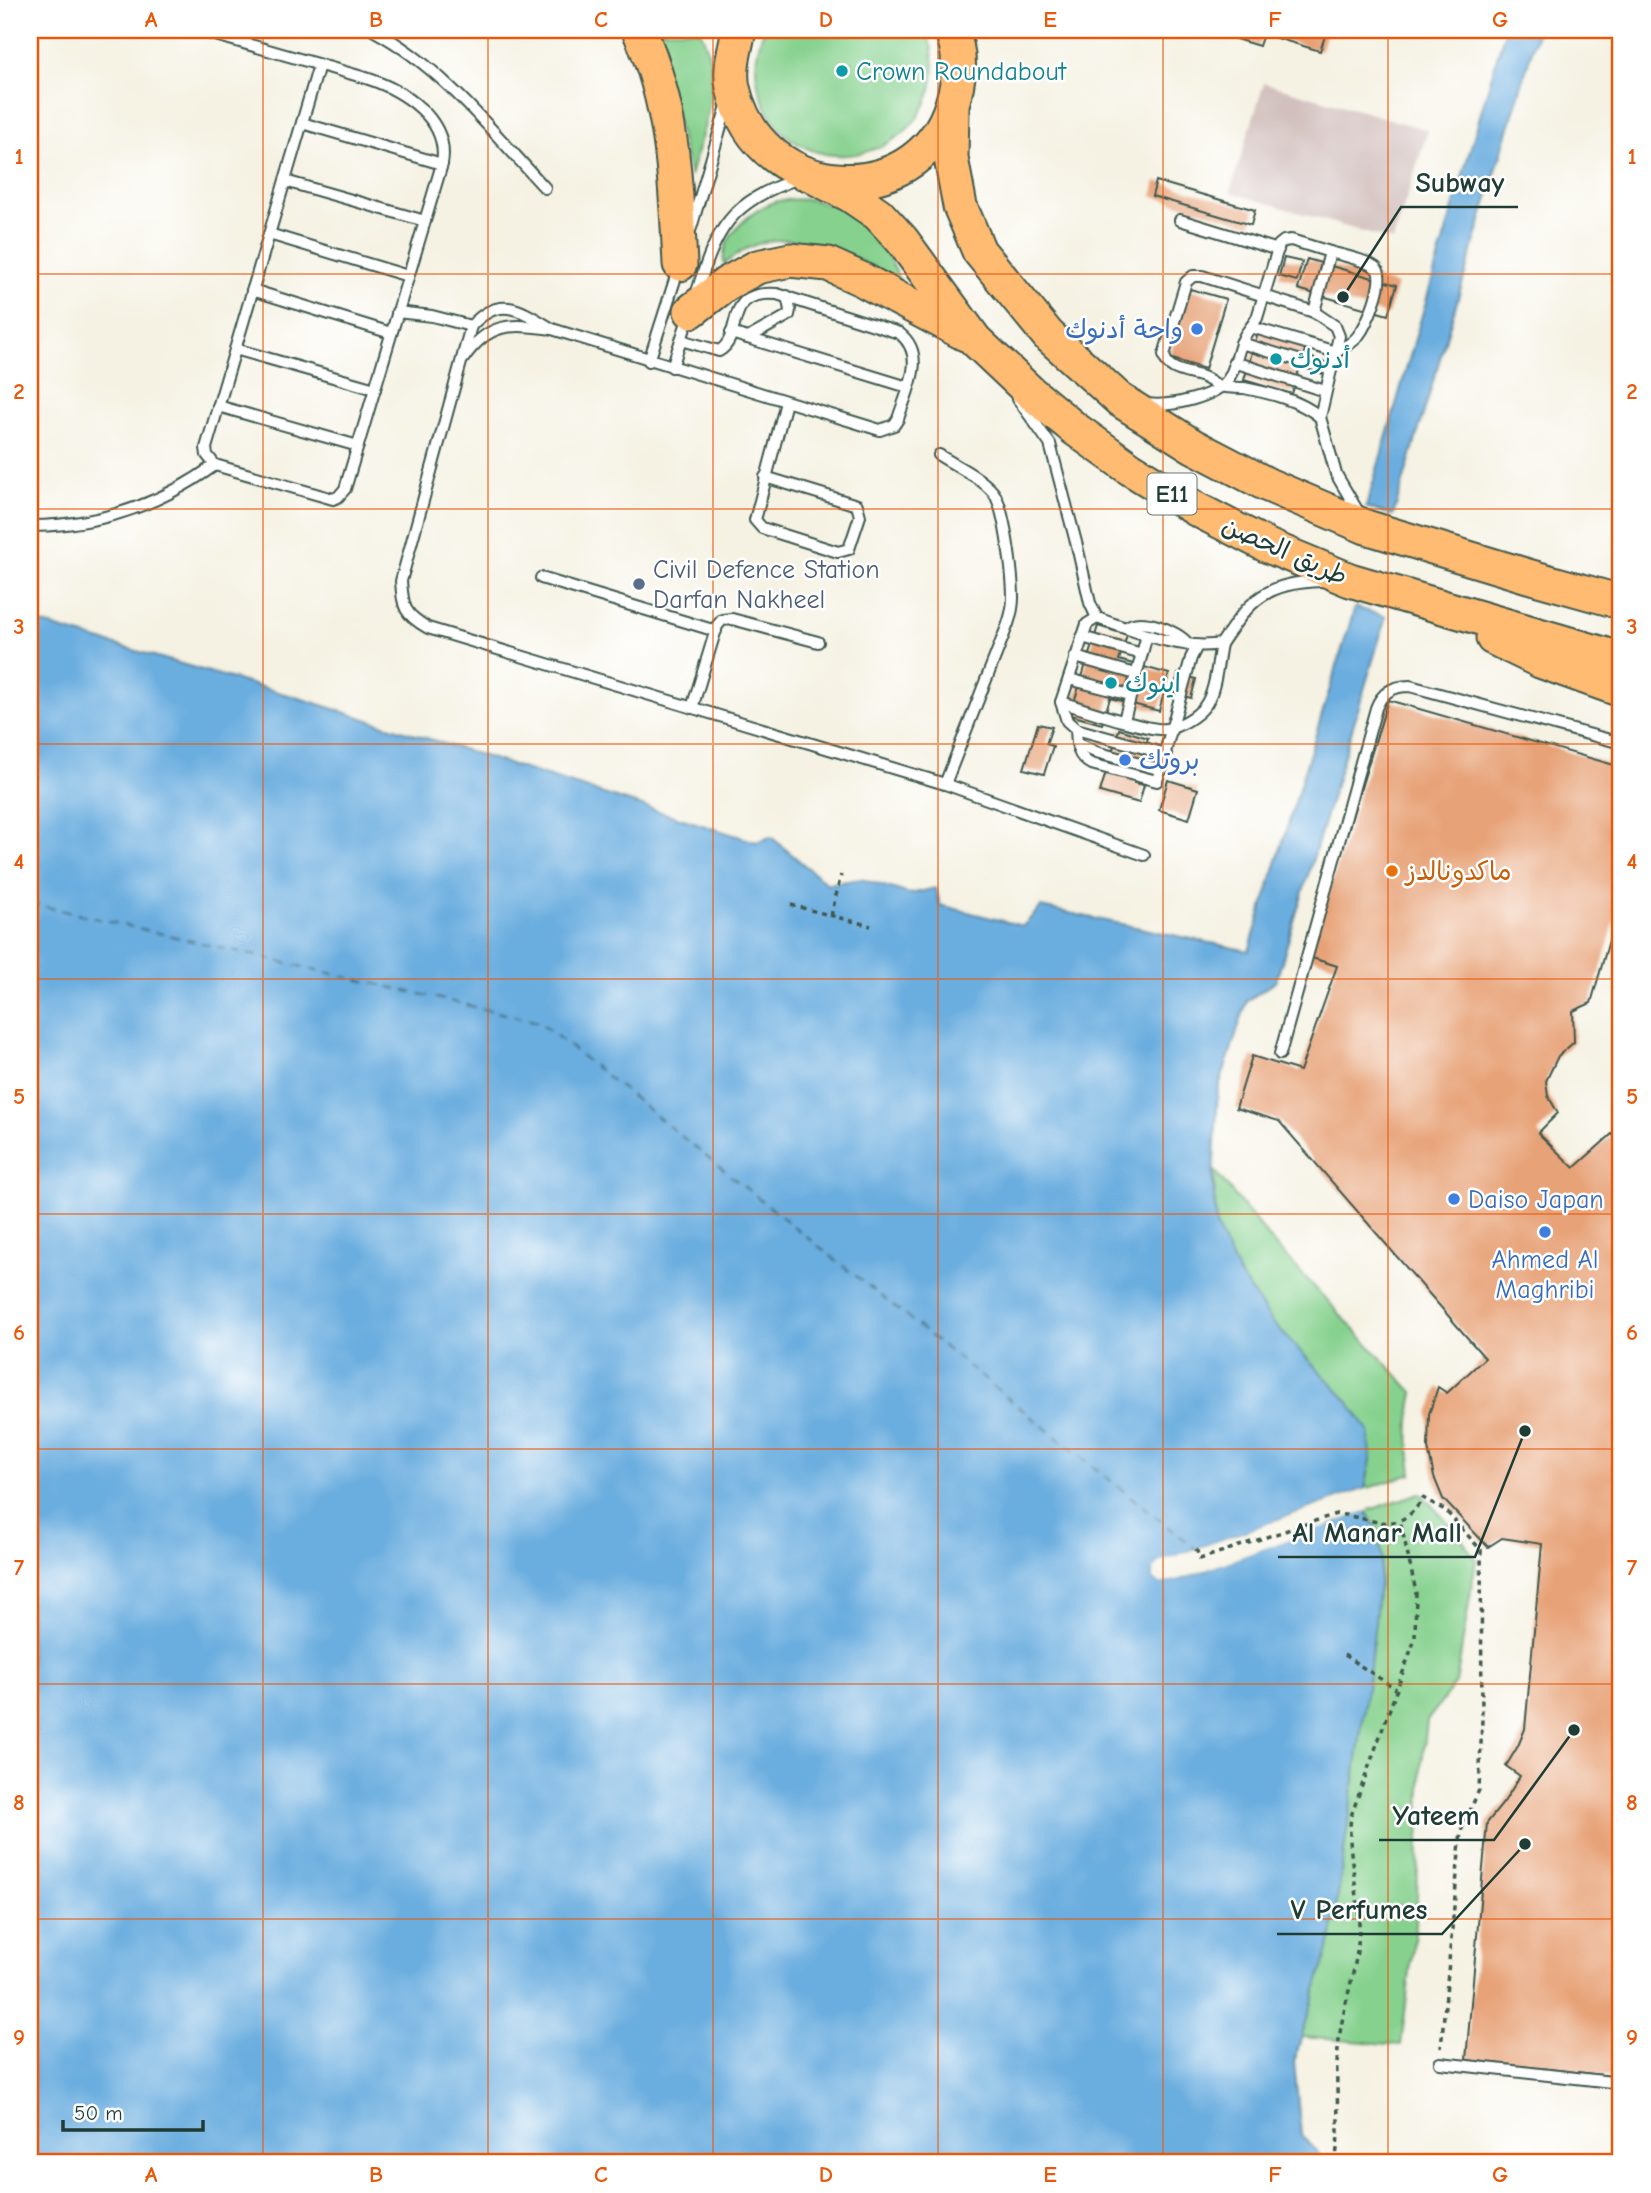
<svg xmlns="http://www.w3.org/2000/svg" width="1651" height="2193" viewBox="0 0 1651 2193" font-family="'Comic Neue','Playpen Sans Arabic',sans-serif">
	<rect width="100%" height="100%" fill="#fff"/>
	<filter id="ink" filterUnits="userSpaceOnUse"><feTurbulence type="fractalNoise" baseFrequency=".0143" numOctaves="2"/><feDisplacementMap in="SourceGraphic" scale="14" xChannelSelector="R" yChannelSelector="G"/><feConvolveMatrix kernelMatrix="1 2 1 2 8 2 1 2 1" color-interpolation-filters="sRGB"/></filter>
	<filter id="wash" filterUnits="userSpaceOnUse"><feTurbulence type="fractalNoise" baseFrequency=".00686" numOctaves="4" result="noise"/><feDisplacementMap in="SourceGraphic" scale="28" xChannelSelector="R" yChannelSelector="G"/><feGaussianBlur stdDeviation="1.57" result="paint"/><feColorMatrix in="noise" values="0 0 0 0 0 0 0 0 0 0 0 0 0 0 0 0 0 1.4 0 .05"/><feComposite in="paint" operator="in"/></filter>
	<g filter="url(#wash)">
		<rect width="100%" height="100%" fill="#f5f2e3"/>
		<path fill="#d1c0bd" d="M 1264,83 L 1428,130 L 1393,241 L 1230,192 Z"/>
		<g fill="#86d18e" stroke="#528761" stroke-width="2">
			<path d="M 655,30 L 700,30 C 725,82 704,124 690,176 Z"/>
			<path d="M 764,30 L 926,30 C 971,145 803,208 762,98 C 753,75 755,52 764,30 Z"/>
			<path d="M 809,199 C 819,202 831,204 841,208 C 864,218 892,256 899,280 C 855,258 796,223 746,249 C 738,253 731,259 724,264 C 719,237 751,211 774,202 C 784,199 798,200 809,199 Z"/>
			<path d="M 1214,1170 L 1275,1245 L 1414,1393 C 1408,1421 1408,1446 1412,1474 L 1365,1489 L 1371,1460 L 1369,1431 L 1347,1400 L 1273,1323 L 1239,1274 L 1216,1226 Z"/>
			<path d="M 1420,1493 L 1457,1532 L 1476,1560 L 1456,1683 L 1427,1721 L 1422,1764 L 1416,1923 L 1401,2045 L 1301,2037 L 1332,1937 L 1370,1666 L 1382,1556 L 1377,1529 L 1366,1511 Z"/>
		</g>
		<g fill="#6baddf" stroke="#45758a" stroke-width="2">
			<path d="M 1505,30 L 1538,30 L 1393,516 L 1366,507 Z"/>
			<path d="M 1355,607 L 1386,617 L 1276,981 L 1247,1001 L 1218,1090 L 1213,1179 L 1216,1226 L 1239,1274 L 1273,1323 L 1347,1400 L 1369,1431 L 1371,1460 L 1365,1489 L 1159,1562 L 1153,1570 L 1153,1579 L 1160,1584 L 1180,1579 L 1366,1511 L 1377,1529 L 1382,1556 L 1370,1666 L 1332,1937 L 1294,2062 L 1301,2134 L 1327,2163 L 30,2163 L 30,620 L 309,701 L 756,842 L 771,837 L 827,884 L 861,879 L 910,894 L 936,888 L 940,905 L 1023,926 L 1041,907 L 1249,951 Z"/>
		</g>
		<path fill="#f5f2e3" d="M 1369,1488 L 1366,1493 L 1161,1565 L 1156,1571 L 1156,1577 L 1161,1580 L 1179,1575 L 1365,1508 L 1370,1510 L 1180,1579 L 1160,1584 L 1153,1579 L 1153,1570 L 1159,1562 Z"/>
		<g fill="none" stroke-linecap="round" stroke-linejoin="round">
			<path stroke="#365f67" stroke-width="2" stroke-dasharray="9 7" stroke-linecap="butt" d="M 30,903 L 539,1022 L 1196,1549"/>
		</g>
		<g id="blocks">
			<g fill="#e7a277">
				<path d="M 1206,30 L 1327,30 L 1320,51 L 1263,34 L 1259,46 Z"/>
				<path d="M 1156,181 L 1255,210 L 1251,225 L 1152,196 Z"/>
				<path d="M 1284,258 L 1302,262 L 1297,281 L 1279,276 Z"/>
				<path d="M 1307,259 L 1397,285 L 1388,315 L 1298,289 Z"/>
				<path d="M 1190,289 L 1226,299 L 1205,369 L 1169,358 Z"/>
				<path d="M 1260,325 L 1308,339 L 1292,394 L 1244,380 Z"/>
				<path d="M 1098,626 L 1127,635 L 1119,660 L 1169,674 L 1159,711 L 1110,698 L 1102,724 L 1070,715 Z"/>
				<path d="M 1178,674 L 1196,679 L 1191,698 L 1173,693 Z"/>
				<path d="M 1388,700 L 1621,767 L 1621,899 L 1591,1003 L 1573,1011 L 1574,1042 L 1558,1056 L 1546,1081 L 1548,1096 L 1558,1113 L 1538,1133 L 1574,1168 L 1612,1134 L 1621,1143 L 1621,2077 L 1466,2060 L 1487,1823 L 1504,1802 L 1520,1776 L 1506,1766 L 1518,1746 L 1525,1729 L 1542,1544 L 1502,1538 L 1488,1547 L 1443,1499 L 1434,1477 L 1428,1448 L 1429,1414 L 1438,1387 L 1447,1393 L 1485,1358 L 1279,1121 L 1236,1108 L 1252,1056 L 1300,1071 L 1337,966 L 1309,957 Z"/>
				<path d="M 1038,724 L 1052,727 L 1046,744 L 1053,746 L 1044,774 L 1024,769 Z"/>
				<path d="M 1119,729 L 1148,738 L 1134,783 L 1144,785 L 1139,803 L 1100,792 Z"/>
				<path d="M 1168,780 L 1198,789 L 1189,819 L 1159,810 Z"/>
			</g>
		</g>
	</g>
	<g filter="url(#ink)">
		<use href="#blocks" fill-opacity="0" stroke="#3f584e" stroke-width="2"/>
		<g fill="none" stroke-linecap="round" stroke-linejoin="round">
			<defs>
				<g id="service">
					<path d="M 198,30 L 366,78 C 403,90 450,119 442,164 L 345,489 L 338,497 L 333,499 L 215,465 L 207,455 L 206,448 L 319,65"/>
					<path d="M 373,30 C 442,67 492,131 545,188"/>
					<path d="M 302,123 L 442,164"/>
					<path d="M 285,181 L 425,221"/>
					<path d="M 1180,220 L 1278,250"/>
					<path d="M 691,228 L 729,99"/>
					<path d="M 269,234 L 408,276"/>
					<path d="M 252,290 L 391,333"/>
					<path d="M 696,295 C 717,227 729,203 799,178"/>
					<path d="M 397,312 L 432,316 L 471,326"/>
					<path d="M 1251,327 L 1257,318 L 1279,245 L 1284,241 L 1291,240 L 1330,252 L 1314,312"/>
					<path d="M 552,329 C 521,310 500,294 471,326 L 401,581 C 403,608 404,614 428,628 L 945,784 L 1144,855"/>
					<path d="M 731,333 L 908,387"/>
					<path d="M 748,338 L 789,315 L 790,310 L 787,296"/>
					<path d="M 1241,343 L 1331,370"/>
					<path d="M 235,349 L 375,389"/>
					<path d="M 463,359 C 489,321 511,324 552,329 L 880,430 L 894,425 L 898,419 C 907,390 928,355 899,333 L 777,294 C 721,289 745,336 719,351 L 681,340"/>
					<path d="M 649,361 L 679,267"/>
					<path d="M 1234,362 L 1325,391"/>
					<path d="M 672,367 L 690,313"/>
					<path d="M 1018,399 L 1050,444 L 1077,546 L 1090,603 L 1097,618 C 1135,631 1180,651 1221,644 C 1251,599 1265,583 1322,581"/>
					<path d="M 1147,404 C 1169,407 1216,398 1229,378 C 1239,361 1237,342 1251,327 L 1336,352 C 1343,348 1353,343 1358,336 C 1367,325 1386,280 1377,269 C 1370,261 1341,255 1330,252"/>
					<path d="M 218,406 L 358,446"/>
					<path d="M 1320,417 C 1300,400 1269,393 1244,388 C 1236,387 1224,389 1217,385 C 1213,383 1209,379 1203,377 C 1189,372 1167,372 1164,355 L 1186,282 L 1193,276 L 1202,276 L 1314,312 L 1335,326 L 1339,336 L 1320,417 L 1336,474 L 1360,515"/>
					<path d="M 939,455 C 956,466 979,476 993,492 C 1005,506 1013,577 1013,598 C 1013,607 1011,615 1008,624 L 945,784"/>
					<path d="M 765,477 L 857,505 L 860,516 L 849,549 L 838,552 L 762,528 L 755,520 L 786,402"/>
					<path d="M 30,526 C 98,526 160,505 215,465"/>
					<path d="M 541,578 L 716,631"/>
					<path d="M 1097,618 L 1087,624 L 1061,702 C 1081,708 1150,732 1166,729 C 1179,727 1196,717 1204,707 C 1216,692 1217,663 1221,644"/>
					<path d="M 1126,628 C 1139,615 1179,631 1188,644"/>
					<path d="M 1082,637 L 1142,654"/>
					<path d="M 1075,657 L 1136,674"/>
					<path d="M 1069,679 L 1130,695"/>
					<path d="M 1061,702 L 1067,721 L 1076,729 C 1077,744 1076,756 1091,764 L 1157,781 L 1191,658 L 1197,646"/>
					<path d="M 692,708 L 717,626 L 722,620 L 732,619 L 818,642"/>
					<path d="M 1124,720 L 1147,635"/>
					<path d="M 1076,729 L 1166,754"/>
					<path d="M 1077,743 L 1096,752 L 1162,770"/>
					<path d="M 1280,1054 L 1376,708 C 1382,692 1393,686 1410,686 L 1621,743"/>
					<path d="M 1440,2063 L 1621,2083"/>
				</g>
				<g id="primary">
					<path d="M 639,30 C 673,104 676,183 680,264"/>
					<path d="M 739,30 C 735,49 729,69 733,88 C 760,208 929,213 955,93 C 960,72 960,49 951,30"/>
					<path d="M 952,110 L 951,158 L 960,206 L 979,251 L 1048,335 L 1120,400 L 1193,446 L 1268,485 L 1366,527 L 1528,576 L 1621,602"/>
					<path d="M 818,179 L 850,195 L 878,214 L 902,240 L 975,340 L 1030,392 L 1075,429 L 1131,469 L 1196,509 L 1268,546 L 1350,580 L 1621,659"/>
					<path d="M 691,311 L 726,284 L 757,267 L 790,260 L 828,264 L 861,279 L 965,334"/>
					<path d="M 1493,638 L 1540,661 L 1621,690"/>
				</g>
			</defs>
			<use href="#service" stroke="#3f584e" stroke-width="14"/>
			<use href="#primary" stroke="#3f584e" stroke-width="37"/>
			<g stroke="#3f584e" stroke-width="3.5" stroke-dasharray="5 5" stroke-linecap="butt">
				<path d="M 791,905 L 871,926"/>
				<path d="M 831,916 L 841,875"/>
				<path d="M 1196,1549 L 1200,1559 L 1336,1514 C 1372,1517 1398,1539 1423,1498 L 1445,1510 L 1481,1550 L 1482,1720 L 1479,1790 L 1461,1831 L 1441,2048"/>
				<path d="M 1344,1655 L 1396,1689"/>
				<path d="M 1335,2163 C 1342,2125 1334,2088 1338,2050 C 1341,2009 1358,1970 1359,1929 C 1360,1891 1346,1854 1351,1816 L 1415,1639 L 1416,1592 L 1400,1520"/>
			</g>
			<use href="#service" stroke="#fff" stroke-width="10"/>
			<use href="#primary" stroke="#ffbb71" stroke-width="33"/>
		</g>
	</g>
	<path fill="none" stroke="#e8590c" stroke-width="2" stroke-opacity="0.55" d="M 263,30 L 263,2163M 488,30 L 488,2163M 713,30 L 713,2163M 938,30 L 938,2163M 1163,30 L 1163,2163M 1388,30 L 1388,2163M 30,274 L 1621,274M 30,509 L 1621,509M 30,744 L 1621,744M 30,979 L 1621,979M 30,1214 L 1621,1214M 30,1449 L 1621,1449M 30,1684 L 1621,1684M 30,1919 L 1621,1919"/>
	<g fill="#0f9aa8" stroke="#fff" stroke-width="2.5">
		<circle cx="842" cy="71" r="7"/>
		<circle cx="1276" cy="359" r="7"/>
		<circle cx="1111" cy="683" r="7"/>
	</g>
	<g fill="#3f7fe0" stroke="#fff" stroke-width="2.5">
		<circle cx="1197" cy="329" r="7"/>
		<circle cx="1125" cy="760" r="7"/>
		<circle cx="1454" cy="1199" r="7"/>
		<circle cx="1545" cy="1232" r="7"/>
	</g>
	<circle fill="#5c6f8a" stroke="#fff" stroke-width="2.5" cx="639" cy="584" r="7"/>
	<circle fill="#e8710a" stroke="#fff" stroke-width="2.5" cx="1392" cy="871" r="7"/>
	<g text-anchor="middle" stroke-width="5" stroke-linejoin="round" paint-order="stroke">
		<rect fill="#fff" stroke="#627771" stroke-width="2" x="1147.5" y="473.5" width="49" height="41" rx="5"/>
		<g font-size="24" font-weight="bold" fill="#1f3d34">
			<text x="1172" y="502">E11</text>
		</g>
		<g font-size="26" fill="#0d838f" stroke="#fff" text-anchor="start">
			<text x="856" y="80">Crown Roundabout</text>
			<text x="1290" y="368">أدنوك</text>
			<text x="1125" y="692">اينوك</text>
		</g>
		<g font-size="26" fill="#366cbe" stroke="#fff" text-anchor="start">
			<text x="1183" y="338" text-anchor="end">واحة أدنوك</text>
			<text x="1139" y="769">بروتك</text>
			<text x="1468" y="1208">Daiso Japan</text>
			<text x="1545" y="1268" text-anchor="middle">Ahmed Al<tspan x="1545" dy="30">Maghribi</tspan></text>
		</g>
		<g font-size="26" fill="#1f3d34" stroke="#fff">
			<text transform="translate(1285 550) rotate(24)" y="9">طريق الحصن</text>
		</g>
		<g font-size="26" fill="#4e5e75" stroke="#fff" text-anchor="start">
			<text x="653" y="578">Civil Defence Station<tspan x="653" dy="30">Darfan Nakheel</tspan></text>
		</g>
		<g font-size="26" fill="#c56008" stroke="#fff" text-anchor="start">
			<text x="1406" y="880">ماكدونالدز</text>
		</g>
	</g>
	<path fill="none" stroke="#1f3d34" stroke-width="2.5" d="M1343 297L1401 207H1518M1525 1431L1475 1557H1278M1574 1730L1494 1840H1379M1525 1844L1442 1934H1277"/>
	<g fill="#1f3d34" stroke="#fff" stroke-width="2.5">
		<circle cx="1343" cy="297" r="7"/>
		<circle cx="1525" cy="1431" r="7"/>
		<circle cx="1574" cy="1730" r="7"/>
		<circle cx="1525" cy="1844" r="7"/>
	</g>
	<g font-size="28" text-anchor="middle" font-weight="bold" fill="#1f3d34" stroke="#fff" stroke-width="5" stroke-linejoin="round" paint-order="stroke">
		<text x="1460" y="192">Subway</text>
		<text x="1377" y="1542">Al Manar Mall</text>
		<text x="1436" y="1825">Yateem</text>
		<text x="1359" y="1919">V Perfumes</text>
	</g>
	<rect width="1651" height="2193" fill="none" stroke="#fff" stroke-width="77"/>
	<path d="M63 2120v10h140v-10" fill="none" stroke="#1f3d34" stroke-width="3.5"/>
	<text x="74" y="2120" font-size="21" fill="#1f3d34" stroke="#ffffff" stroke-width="5" paint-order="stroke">50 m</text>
	<rect x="38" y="38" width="1574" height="2116" fill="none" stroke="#e8590c" stroke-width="2.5"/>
	<g font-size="23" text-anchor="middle" font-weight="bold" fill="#e8590c">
		<text x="151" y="27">A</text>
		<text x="376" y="27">B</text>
		<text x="601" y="27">C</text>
		<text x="826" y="27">D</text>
		<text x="1050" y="27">E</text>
		<text x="1275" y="27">F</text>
		<text x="1500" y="27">G</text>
		<text x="19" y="164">1</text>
		<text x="1632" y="164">1</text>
		<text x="19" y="399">2</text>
		<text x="1632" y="399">2</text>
		<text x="19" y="634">3</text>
		<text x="1632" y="634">3</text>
		<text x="19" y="869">4</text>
		<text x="1632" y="869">4</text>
		<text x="19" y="1104">5</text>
		<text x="1632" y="1104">5</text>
		<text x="19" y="1340">6</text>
		<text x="1632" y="1340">6</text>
		<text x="19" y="1575">7</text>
		<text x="1632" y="1575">7</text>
		<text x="19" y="1810">8</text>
		<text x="1632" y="1810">8</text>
		<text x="19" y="2045">9</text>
		<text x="1632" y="2045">9</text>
		<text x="151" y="2182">A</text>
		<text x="376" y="2182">B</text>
		<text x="601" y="2182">C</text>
		<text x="826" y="2182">D</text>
		<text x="1050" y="2182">E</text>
		<text x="1275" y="2182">F</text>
		<text x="1500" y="2182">G</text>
	</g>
</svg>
